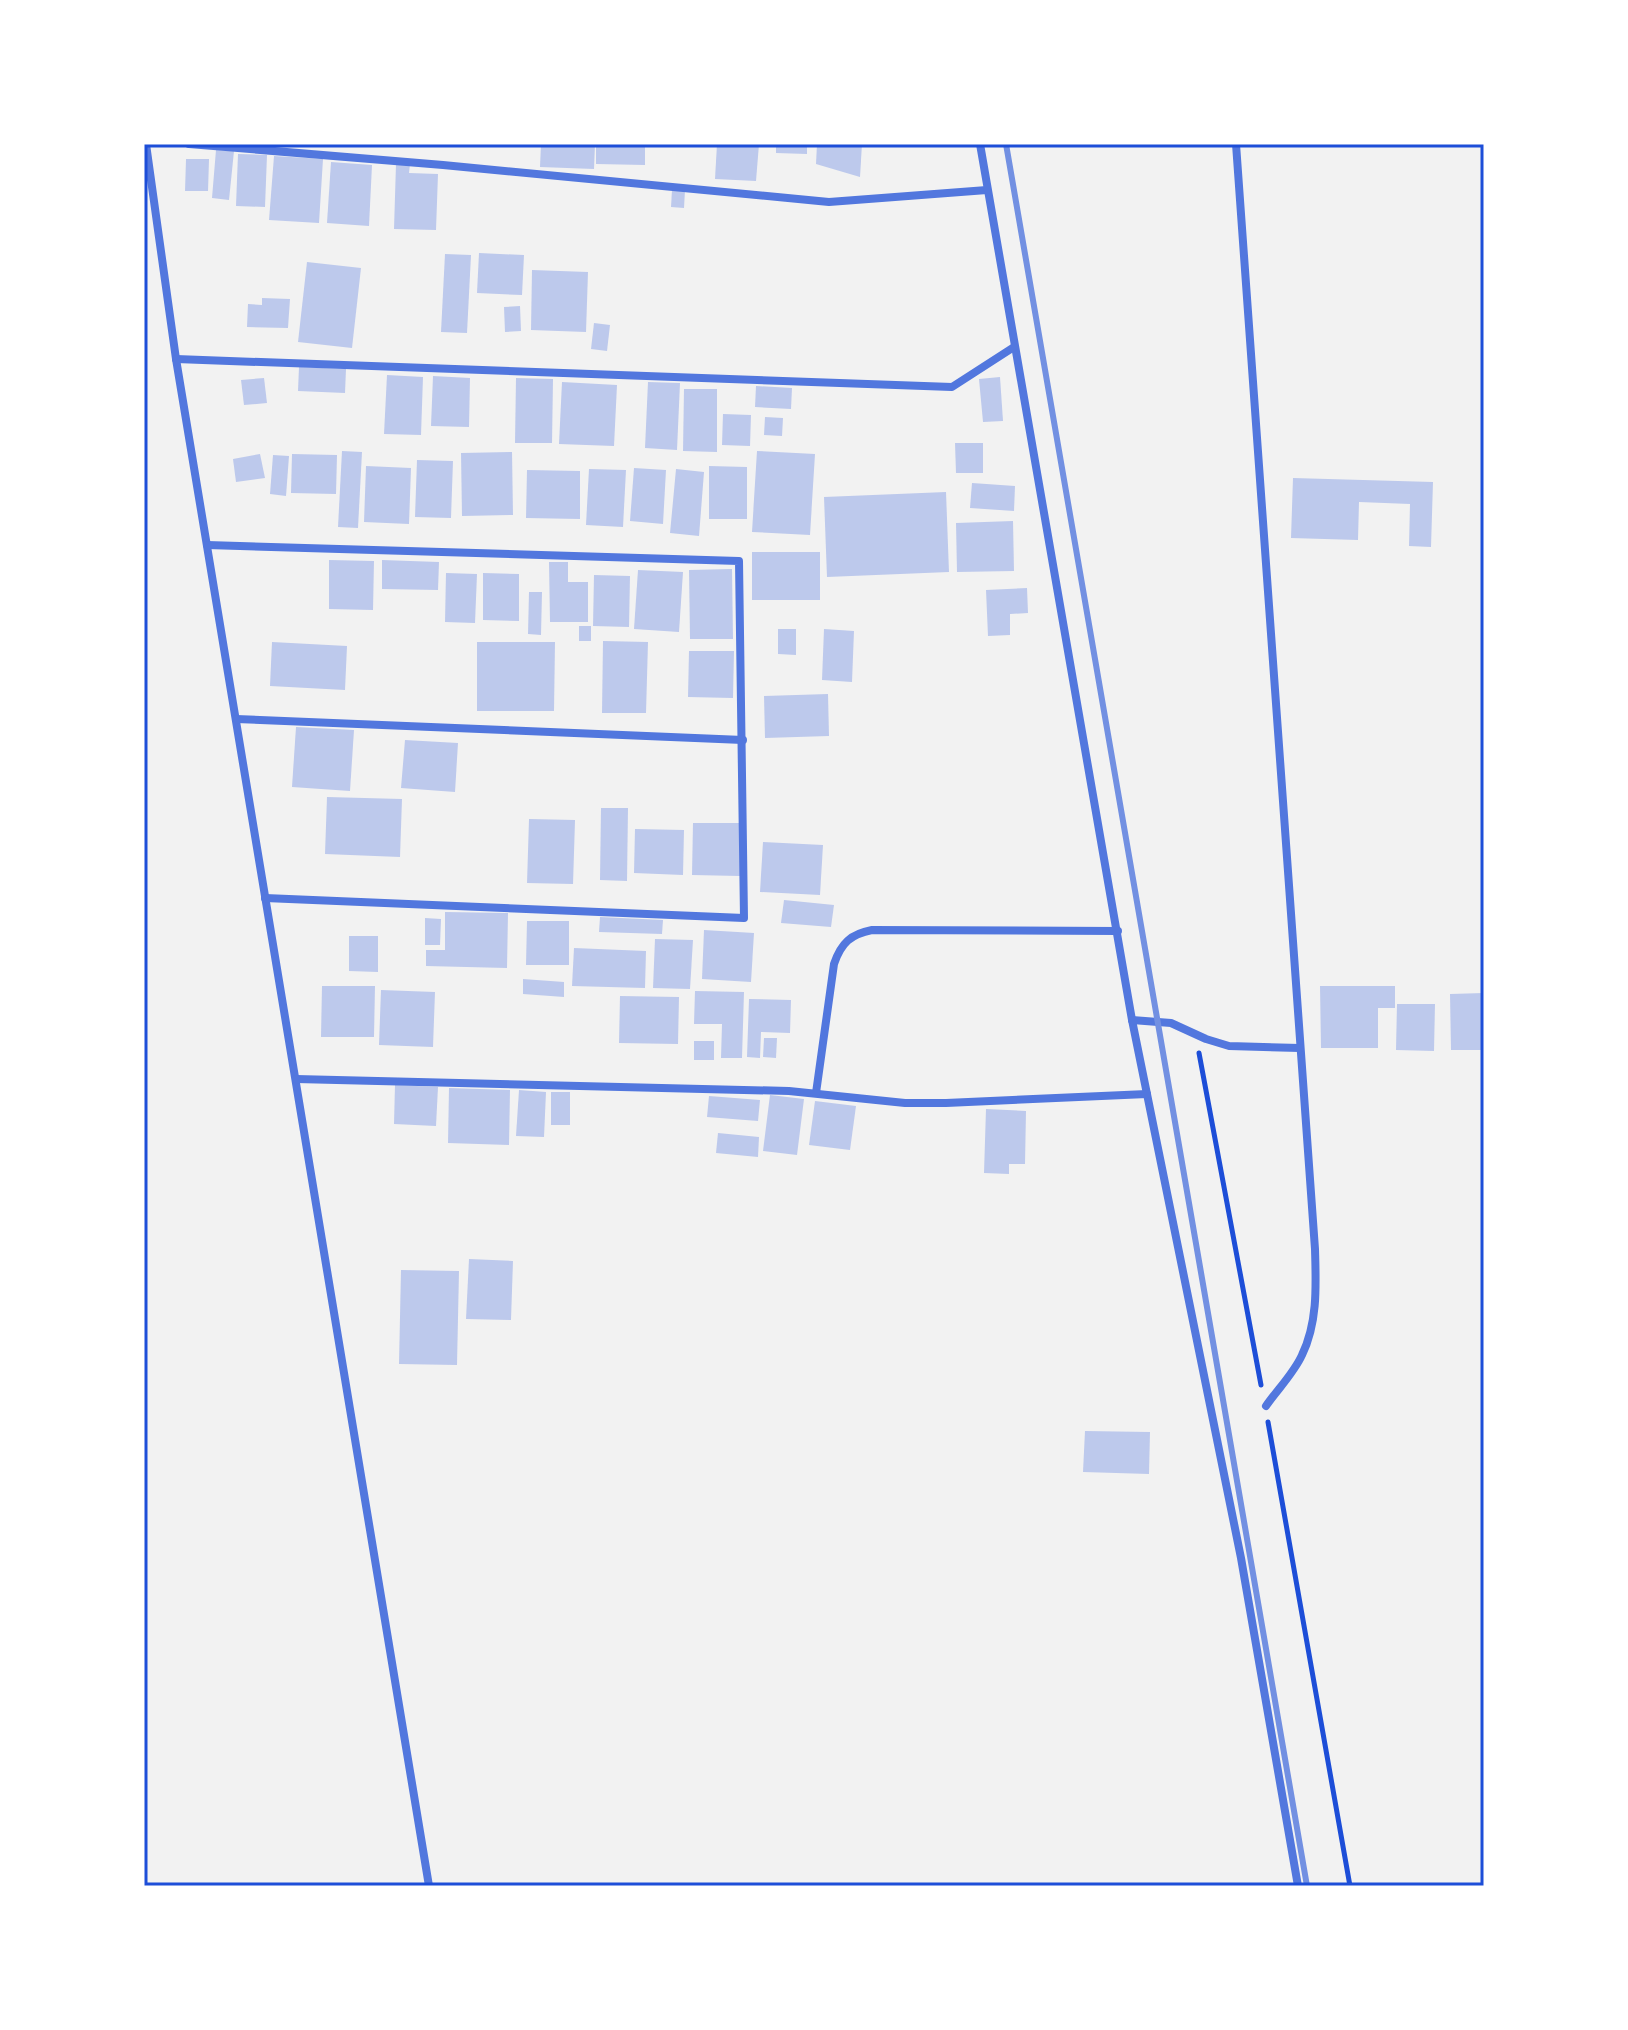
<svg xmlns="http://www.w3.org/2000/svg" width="1628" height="2030" viewBox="0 0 1628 2030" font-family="'Archivo Narrow',sans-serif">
	<rect width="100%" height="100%" fill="#f2f2f2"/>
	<g fill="#bdc9ec">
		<path d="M 541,144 L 595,144 L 594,169 L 540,167 Z"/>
		<path d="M 596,144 L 645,144 L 645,165 L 596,164 Z"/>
		<path d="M 717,144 L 759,144 L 756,181 L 715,179 Z"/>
		<path d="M 776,144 L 807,144 L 807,154 L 776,153 Z"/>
		<path d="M 817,144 L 862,144 L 860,177 L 816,164 Z"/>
		<path d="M 216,150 L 234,151 L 229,200 L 212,198 Z"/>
		<path d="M 238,154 L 267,155 L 265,207 L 236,206 Z"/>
		<path d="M 274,156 L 323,159 L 319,223 L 269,220 Z"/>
		<path d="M 186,159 L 209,159 L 208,191 L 185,191 Z"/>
		<path d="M 331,162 L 372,165 L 369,226 L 327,223 Z"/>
		<path d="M 396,164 L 410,164 L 409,173 L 438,174 L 436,230 L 394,229 Z"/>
		<path d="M 672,190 L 685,190 L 684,208 L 671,207 Z"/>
		<path d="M 479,253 L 524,255 L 522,295 L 477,293 Z"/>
		<path d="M 445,254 L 471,255 L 467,333 L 441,332 Z"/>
		<path d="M 307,262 L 361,268 L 352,348 L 298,342 Z"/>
		<path d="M 532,270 L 588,272 L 586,332 L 531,330 Z"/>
		<path d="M 262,298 L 290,299 L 288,328 L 247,327 L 248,304 L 262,305 Z"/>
		<path d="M 520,306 L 521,331 L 505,332 L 504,307 Z"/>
		<path d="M 594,323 L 610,325 L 607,351 L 591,349 Z"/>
		<path d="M 299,367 L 346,369 L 345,393 L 298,391 Z"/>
		<path d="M 387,375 L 423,377 L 421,435 L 384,434 Z"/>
		<path d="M 433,376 L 470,378 L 469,427 L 431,426 Z"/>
		<path d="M 1000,377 L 1003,421 L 983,422 L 979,379 Z"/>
		<path d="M 264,378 L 267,403 L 244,405 L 241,380 Z"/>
		<path d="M 516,378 L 553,379 L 552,443 L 515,443 Z"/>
		<path d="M 562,382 L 617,385 L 614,446 L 559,444 Z"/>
		<path d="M 648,382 L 680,383 L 677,450 L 645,448 Z"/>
		<path d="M 756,386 L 792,388 L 791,409 L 755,407 Z"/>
		<path d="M 684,389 L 717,389 L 717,452 L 683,451 Z"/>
		<path d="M 723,414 L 751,415 L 750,446 L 722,445 Z"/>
		<path d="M 765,417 L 783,418 L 782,436 L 764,435 Z"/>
		<path d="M 955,443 L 983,443 L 983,473 L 956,473 Z"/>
		<path d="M 342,451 L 362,452 L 358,528 L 338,527 Z"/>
		<path d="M 757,451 L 815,454 L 810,535 L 752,532 Z"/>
		<path d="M 512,452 L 513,515 L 462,516 L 461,453 Z"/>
		<path d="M 260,454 L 265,478 L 236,482 L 233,459 Z"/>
		<path d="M 292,454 L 337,455 L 336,494 L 291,493 Z"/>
		<path d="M 273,455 L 289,456 L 286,496 L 270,494 Z"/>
		<path d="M 417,460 L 453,461 L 451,518 L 415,517 Z"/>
		<path d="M 366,466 L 411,468 L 409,524 L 364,522 Z"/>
		<path d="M 709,466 L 747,467 L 747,519 L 709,519 Z"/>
		<path d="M 634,468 L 666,470 L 663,524 L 630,521 Z"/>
		<path d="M 589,469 L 626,470 L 623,527 L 586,525 Z"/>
		<path d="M 676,469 L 704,472 L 699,536 L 670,533 Z"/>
		<path d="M 527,470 L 580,471 L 580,519 L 526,518 Z"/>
		<path d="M 1293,478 L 1433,482 L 1431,547 L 1409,546 L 1410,504 L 1359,502 L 1358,540 L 1291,538 Z"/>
		<path d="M 972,483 L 1015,486 L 1014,511 L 970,508 Z"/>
		<path d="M 946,492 L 949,572 L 827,577 L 824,497 Z"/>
		<path d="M 1013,521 L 1014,571 L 957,572 L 956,523 Z"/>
		<rect x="752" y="552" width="68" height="48"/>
		<path d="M 329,560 L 374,561 L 373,610 L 329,609 Z"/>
		<path d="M 382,560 L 439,562 L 438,590 L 382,589 Z"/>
		<path d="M 549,562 L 568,562 L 568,582 L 588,582 L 588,622 L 550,622 Z"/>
		<path d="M 732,569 L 733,639 L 690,639 L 689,570 Z"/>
		<path d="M 638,570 L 683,572 L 679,632 L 634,629 Z"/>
		<path d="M 446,573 L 477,574 L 475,623 L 445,622 Z"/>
		<path d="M 483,573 L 519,574 L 519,621 L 483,620 Z"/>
		<path d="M 594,575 L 630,576 L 629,627 L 593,626 Z"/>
		<path d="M 1027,588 L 1028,613 L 1010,614 L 1010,635 L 988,636 L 986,590 Z"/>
		<path d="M 529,592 L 542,592 L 541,635 L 528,634 Z"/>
		<rect x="579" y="626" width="12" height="15"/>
		<path d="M 778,629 L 796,629 L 796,655 L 778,654 Z"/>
		<path d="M 824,629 L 854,631 L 852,682 L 822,680 Z"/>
		<path d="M 603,641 L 648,642 L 646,713 L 602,713 Z"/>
		<path d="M 272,642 L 347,646 L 345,690 L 270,686 Z"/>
		<path d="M 477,642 L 555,642 L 554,711 L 477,711 Z"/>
		<path d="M 689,651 L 734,651 L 733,698 L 688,697 Z"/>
		<path d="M 828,694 L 829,736 L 765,738 L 764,696 Z"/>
		<path d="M 296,727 L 354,730 L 350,791 L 292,787 Z"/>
		<path d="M 405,740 L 458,743 L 455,792 L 401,788 Z"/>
		<path d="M 327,797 L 402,799 L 400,857 L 325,854 Z"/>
		<path d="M 601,808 L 628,808 L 627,881 L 600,880 Z"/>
		<path d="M 529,819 L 575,820 L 573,884 L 527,883 Z"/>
		<path d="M 693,823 L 741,823 L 740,876 L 692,875 Z"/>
		<path d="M 635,829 L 684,830 L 683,875 L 634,873 Z"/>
		<path d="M 763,842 L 823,845 L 820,895 L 760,892 Z"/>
		<path d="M 784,900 L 834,905 L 831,927 L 781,923 Z"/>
		<path d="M 445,912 L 508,913 L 507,968 L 426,966 L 426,950 L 445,950 Z"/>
		<path d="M 600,917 L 663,920 L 662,934 L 599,932 Z"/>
		<path d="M 425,918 L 441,919 L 440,945 L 425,945 Z"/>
		<path d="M 527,921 L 569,921 L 569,965 L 526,965 Z"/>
		<path d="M 704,930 L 754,933 L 751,982 L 702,979 Z"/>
		<path d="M 349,936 L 378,936 L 378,972 L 349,971 Z"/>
		<path d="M 655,939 L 693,940 L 690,989 L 653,988 Z"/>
		<path d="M 574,948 L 646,951 L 645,988 L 572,986 Z"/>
		<path d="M 523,979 L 564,982 L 564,997 L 523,994 Z"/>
		<path d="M 322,986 L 375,986 L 374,1037 L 321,1037 Z"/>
		<path d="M 1320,986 L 1395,986 L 1395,1008 L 1378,1008 L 1378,1048 L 1321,1048 Z"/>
		<path d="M 381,990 L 435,992 L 433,1047 L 379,1045 Z"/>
		<path d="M 695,991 L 744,992 L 742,1058 L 721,1058 L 722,1024 L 694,1024 Z"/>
		<path d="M 1484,993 L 1484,1050 L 1451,1050 L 1450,994 Z"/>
		<path d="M 620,996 L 679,997 L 678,1044 L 619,1043 Z"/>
		<path d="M 749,999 L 791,1000 L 790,1033 L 761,1032 L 760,1058 L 747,1057 Z"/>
		<path d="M 1397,1004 L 1435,1004 L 1434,1051 L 1396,1050 Z"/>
		<path d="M 764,1038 L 777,1038 L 776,1058 L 763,1057 Z"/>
		<rect x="694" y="1041" width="20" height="19"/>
		<path d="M 395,1085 L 438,1087 L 436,1126 L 394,1124 Z"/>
		<path d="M 449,1088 L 510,1090 L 509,1145 L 448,1143 Z"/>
		<path d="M 519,1090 L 546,1092 L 544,1137 L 516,1136 Z"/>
		<rect x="551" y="1092" width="19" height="33"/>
		<path d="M 770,1095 L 804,1099 L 797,1155 L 763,1151 Z"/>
		<path d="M 709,1096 L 760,1100 L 758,1121 L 707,1117 Z"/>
		<path d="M 815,1101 L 856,1106 L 850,1150 L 809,1145 Z"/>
		<path d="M 986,1109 L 1026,1111 L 1025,1164 L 1009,1164 L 1009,1174 L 984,1173 Z"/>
		<path d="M 718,1133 L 759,1137 L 758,1157 L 716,1153 Z"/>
		<path d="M 469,1259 L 513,1261 L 511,1320 L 466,1319 Z"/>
		<path d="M 401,1270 L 459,1271 L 457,1365 L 399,1364 Z"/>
		<path d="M 1085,1431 L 1150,1432 L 1149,1474 L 1083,1472 Z"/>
	</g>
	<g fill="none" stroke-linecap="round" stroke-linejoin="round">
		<g stroke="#1d4ed8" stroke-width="5">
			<path d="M 1199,1053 L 1261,1385"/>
			<path d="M 1268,1422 L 1350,1886"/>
		</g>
		<g stroke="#5277de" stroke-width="8">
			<path d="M 146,144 L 176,359 L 429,1886"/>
			<path d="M 189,144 L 443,165 L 829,202 L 987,190"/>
			<path d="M 980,144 L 1132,1020 L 1241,1558 L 1298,1886"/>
			<path d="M 1236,144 L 1315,1249 C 1316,1285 1318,1322 1302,1355 C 1294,1373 1277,1390 1266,1406"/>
			<path d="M 176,359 L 952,387 L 1014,347"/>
			<path d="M 207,545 L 739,561 L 744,918 L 265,898"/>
			<path d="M 236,719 L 743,740"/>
			<path d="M 1132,1020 L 1171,1023 L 1206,1039 L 1229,1046 L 1300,1048"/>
			<path d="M 296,1079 L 789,1091 L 905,1103 L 946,1103 L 1147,1094"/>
			<path d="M 816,1093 L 834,964 C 841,943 851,934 872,930 L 1118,931"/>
		</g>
		<path stroke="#7290e2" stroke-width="6" d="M 1006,144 L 1307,1886"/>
	</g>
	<rect width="1628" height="2030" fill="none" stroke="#ffffff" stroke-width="292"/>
	<rect x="146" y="146" width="1336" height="1738" fill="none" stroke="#1d4ed8" stroke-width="3"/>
</svg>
